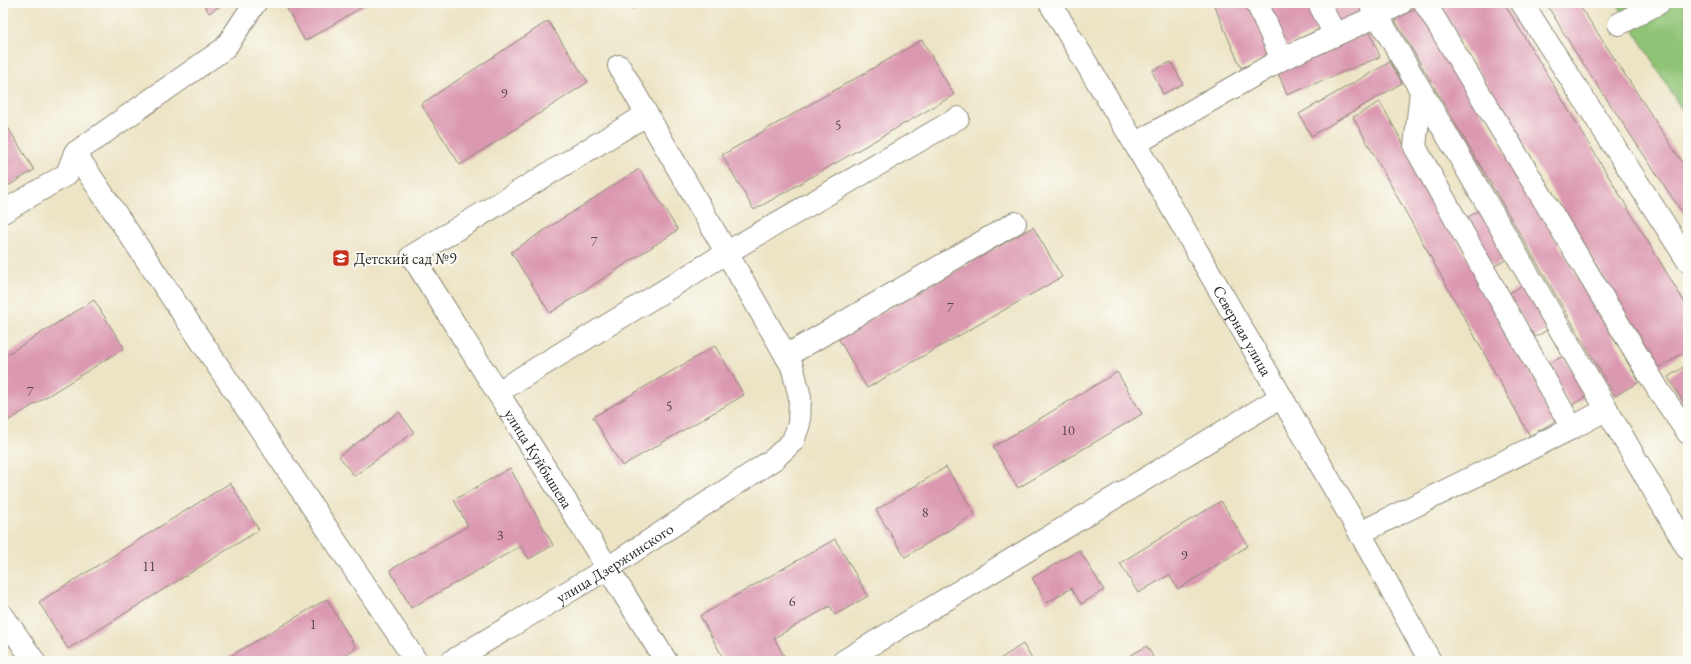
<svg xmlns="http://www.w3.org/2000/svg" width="1691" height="664" viewBox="0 0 1691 664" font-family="'EB Garamond',serif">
	<rect width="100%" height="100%" fill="#fdfcf7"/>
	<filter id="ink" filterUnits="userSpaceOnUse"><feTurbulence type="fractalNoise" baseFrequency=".025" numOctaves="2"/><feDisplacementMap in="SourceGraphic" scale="8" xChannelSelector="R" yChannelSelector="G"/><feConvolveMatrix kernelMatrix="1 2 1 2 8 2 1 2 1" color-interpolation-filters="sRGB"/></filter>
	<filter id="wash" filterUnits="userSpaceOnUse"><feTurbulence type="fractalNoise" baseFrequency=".012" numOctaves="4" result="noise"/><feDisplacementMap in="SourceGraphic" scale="16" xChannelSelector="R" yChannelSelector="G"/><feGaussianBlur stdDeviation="0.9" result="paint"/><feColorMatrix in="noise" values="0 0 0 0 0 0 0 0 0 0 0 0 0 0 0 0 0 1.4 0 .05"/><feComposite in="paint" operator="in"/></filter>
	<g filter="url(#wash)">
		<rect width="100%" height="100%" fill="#ece4c5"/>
		<path fill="#8fc375" stroke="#5d7750" d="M 1617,3 L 1688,3 L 1688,120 Z"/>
		<g id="blocks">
			<g fill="#db99b1">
				<path d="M 203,3 L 225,3 L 209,13 Z"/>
				<path d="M 284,3 L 369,3 L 305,41 Z"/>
				<path d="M 630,3 L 644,3 L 633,9 Z"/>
				<path d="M 1213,3 L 1250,3 L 1272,55 L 1241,68 Z"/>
				<path d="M 1265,3 L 1309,3 L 1321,28 L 1286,46 Z"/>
				<path d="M 1327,3 L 1364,3 L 1367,10 L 1337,25 Z"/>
				<path d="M 1438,3 L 1504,3 L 1688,308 L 1688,350 L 1659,368 Z"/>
				<path d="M 1546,3 L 1578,3 L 1688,171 L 1688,221 L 1574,50 Z"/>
				<path d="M 1419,6 L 1639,382 L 1615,396 L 1395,20 Z"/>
				<path d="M 548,21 L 588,82 L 460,165 L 421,104 Z"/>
				<path d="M 1370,32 L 1380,57 L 1287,95 L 1277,70 Z"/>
				<path d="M 922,40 L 954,95 L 754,210 L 722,155 Z"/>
				<path d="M 1171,62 L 1183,84 L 1163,94 L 1152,71 Z"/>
				<path d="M 1390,62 L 1402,83 L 1311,136 L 1299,114 Z"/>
				<path d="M 1380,102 L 1557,420 L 1530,436 L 1353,117 Z"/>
				<path d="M 4,121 L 34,170 L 3,189 L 3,122 Z"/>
				<path d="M 639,169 L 678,230 L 550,313 L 511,252 Z"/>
				<path d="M 1481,209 L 1509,258 L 1493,267 L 1465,219 Z"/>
				<path d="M 1033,227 L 1062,277 L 867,388 L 838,338 Z"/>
				<path d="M 1523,285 L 1549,329 L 1535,337 L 1508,294 Z"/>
				<path d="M 94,300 L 124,348 L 3,424 L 3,357 Z"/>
				<path d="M 715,346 L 744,395 L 622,466 L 593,417 Z"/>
				<path d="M 1563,356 L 1587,396 L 1571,406 L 1547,365 Z"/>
				<path d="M 1688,364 L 1688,410 L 1668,377 Z"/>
				<path d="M 1117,372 L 1142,414 L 1018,488 L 993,447 Z"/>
				<path d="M 399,412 L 414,432 L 354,476 L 339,456 Z"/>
				<path d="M 946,467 L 975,514 L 905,557 L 876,510 Z"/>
				<path d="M 510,468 L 553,545 L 529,559 L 521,546 L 411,608 L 390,570 L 468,526 L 454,500 Z"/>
				<path d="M 230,483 L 259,530 L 68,649 L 39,602 Z"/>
				<path d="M 1221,501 L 1248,546 L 1178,589 L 1169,575 L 1138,593 L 1120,563 Z"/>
				<path d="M 835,539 L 868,596 L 835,615 L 830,606 L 774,638 L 787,661 L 725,661 L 700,616 Z"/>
				<path d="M 1079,550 L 1104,590 L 1081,604 L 1071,588 L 1047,603 L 1032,578 Z"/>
				<path d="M 327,599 L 356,648 L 335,661 L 222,661 Z"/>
				<path d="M 1023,644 L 1033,661 L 997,661 Z"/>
				<path d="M 1147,646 L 1155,661 L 1132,661 L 1129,656 Z"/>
			</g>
		</g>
	</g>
	<g filter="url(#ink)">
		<use href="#blocks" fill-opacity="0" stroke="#8c8878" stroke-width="1"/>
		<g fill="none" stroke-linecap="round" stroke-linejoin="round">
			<defs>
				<g id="minor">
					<path id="s1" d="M 1050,3 L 1135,144 L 1360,533 L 1430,661"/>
					<path d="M 1257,3 L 1282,59"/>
					<path d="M 1319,3 L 1335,35"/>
					<path d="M 1370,3 L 1688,549"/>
					<path d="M 1425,3 L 1659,391 L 1688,433"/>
					<path d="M 1522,3 L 1688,261"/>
					<path d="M 1619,24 L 1659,3"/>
					<path d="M 1421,91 L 1415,147 L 1572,428"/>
					<path id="s2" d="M 646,115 L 412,256 L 666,661"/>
					<path d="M 1135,144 L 1282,59 L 1377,16 L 1401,3"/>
					<path d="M 75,153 L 416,661"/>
					<path d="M 3,212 L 67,174 L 75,153 L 225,48 L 255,3"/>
					<path d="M 786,356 L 1015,223"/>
					<path d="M 498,392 L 726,253 L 958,118"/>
					<path d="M 1360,533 L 1572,428 L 1607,409"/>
					<path d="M 3,616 L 34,661"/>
					<path id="s3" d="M 452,661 L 608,568 L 774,459 L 793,441 L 799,424 L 800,397 L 792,366 L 619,66"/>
					<path d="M 844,661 L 1281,397"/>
				</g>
			</defs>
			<use href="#minor" stroke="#8c8878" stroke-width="24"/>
			<use href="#minor" stroke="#fff" stroke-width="22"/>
		</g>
	</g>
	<defs>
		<symbol id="school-square" viewBox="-11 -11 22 22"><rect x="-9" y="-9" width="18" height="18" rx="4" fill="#c8321e" stroke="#fdfcf7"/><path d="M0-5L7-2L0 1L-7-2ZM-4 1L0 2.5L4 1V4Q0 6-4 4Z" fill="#fff"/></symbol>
	</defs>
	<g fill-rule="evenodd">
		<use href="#school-square" x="331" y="248" width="20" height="20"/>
	</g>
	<g text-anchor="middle" stroke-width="3.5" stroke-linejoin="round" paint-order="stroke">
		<g font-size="14" fill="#57464c">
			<text x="504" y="98">9</text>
			<text x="838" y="130">5</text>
			<text x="594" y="246">7</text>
			<text x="950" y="312">7</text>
			<text x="30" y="396">7</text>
			<text x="669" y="411">5</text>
			<text x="1068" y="435">10</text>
			<text x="925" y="517">8</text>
			<text x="500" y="540">3</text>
			<text x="1184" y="560">9</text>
			<text x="149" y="571">11</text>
			<text x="792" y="606">6</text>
			<text x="313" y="629">1</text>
		</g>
		<g font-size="16" fill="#2b2b2b" stroke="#fdfcf7" text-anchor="start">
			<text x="354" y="264">Детский сад №9</text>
		</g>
		<g font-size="16" fill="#2b2b2b" stroke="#fdfcf7">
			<text dy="6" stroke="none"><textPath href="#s1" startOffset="380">Северная улица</textPath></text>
			<text dy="6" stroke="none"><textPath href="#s2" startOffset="512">улица Куйбышева</textPath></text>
			<text dy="6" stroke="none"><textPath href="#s3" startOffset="190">улица Дзержинского</textPath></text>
		</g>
	</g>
	<rect width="1691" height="664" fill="none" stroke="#fdfcf7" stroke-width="16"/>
</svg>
